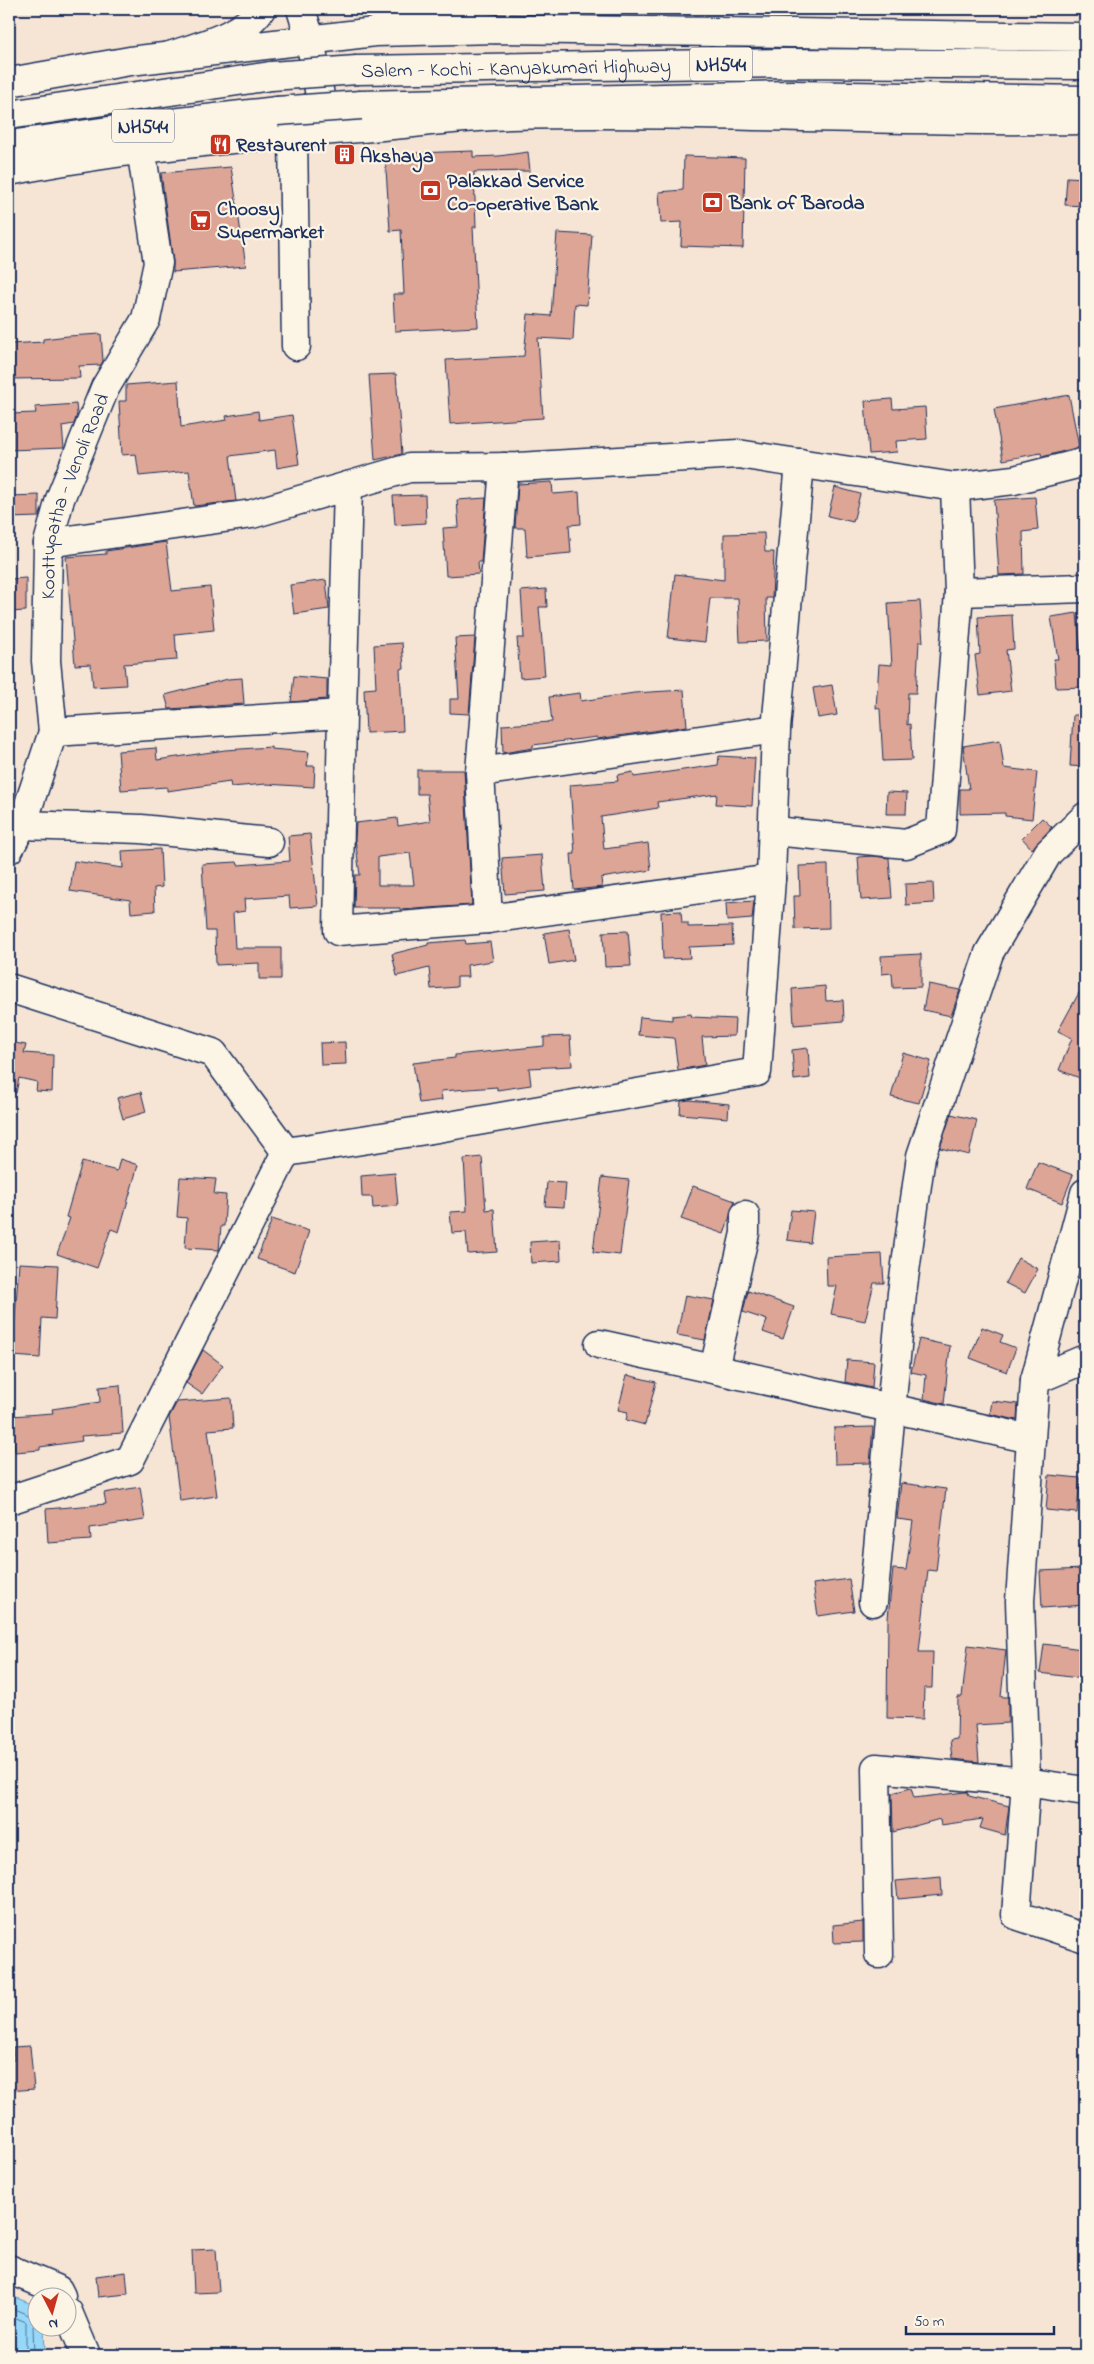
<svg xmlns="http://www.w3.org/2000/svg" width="1094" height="2364" viewBox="0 0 1094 2364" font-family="'Indie Flower',sans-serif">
	<rect width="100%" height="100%" fill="#f6e5d5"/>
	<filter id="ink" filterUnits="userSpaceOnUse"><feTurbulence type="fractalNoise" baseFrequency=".02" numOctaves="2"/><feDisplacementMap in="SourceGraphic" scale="10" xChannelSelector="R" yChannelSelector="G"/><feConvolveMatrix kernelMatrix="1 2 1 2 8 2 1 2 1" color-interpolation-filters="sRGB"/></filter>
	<g filter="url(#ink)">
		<path fill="#97d8f9" stroke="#6594bb" d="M 9,2295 L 37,2306 L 38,2326 L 44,2327 L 45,2355 L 9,2355 Z"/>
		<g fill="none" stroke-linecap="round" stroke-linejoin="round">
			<g stroke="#4d739c" stroke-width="1">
				<path d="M 9,2307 L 36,2318 L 33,2327 L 34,2355"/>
				<path d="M 9,2315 L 26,2322 L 26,2355"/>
			</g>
		</g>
		<g fill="#dda595" stroke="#1b2f5e" fill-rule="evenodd">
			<path d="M 473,151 L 473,157 L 499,156 L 528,152 L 530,171 L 474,172 L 476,227 L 473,227 L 478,327 L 395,331 L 393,294 L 404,294 L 401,230 L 390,231 L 385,154 Z"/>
			<path d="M 684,156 L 745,158 L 743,248 L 681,246 L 682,222 L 661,223 L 659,192 L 683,190 Z"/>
			<path d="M 231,167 L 246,266 L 173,272 L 173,261 L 161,173 Z"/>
			<path d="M 1067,177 L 1085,178 L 1085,206 L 1065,205 Z"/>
			<path d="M 557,233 L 592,235 L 587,305 L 575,304 L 573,340 L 538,338 L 543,418 L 450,424 L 446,360 L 524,356 L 528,314 L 551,316 Z"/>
			<path d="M 101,334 L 103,361 L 101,365 L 79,366 L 80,378 L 9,379 L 9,344 L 43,342 L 43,339 L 68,336 Z"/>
			<path d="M 396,374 L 402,454 L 375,460 L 369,375 Z"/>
			<path d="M 178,381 L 181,427 L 227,420 L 226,416 L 258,411 L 259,420 L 292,415 L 299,464 L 277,468 L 275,450 L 230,456 L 236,501 L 194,506 L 189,471 L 139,476 L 136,454 L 122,455 L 119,401 L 126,401 L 126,385 Z"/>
			<path d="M 1069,395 L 1079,447 L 1042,457 L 1041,453 L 1003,460 L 994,409 Z"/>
			<path d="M 892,399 L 893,409 L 925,407 L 927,439 L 896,441 L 897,452 L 869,454 L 865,401 Z"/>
			<path d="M 76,404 L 77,414 L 74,424 L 62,426 L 64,448 L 9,450 L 9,414 L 36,413 L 35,407 Z"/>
			<path d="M 552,482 L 553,494 L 579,492 L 581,524 L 569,525 L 571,553 L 527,557 L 525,528 L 515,528 L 518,484 Z"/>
			<path d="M 835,487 L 860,494 L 853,522 L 828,516 Z"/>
			<path d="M 39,495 L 39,517 L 9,518 L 9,496 Z"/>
			<path d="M 425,495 L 426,523 L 395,525 L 393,496 Z"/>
			<path d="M 1035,497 L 1038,530 L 1023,532 L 1024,574 L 999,575 L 994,500 Z"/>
			<path d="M 486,498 L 481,562 L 478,562 L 479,574 L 446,576 L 443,528 L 459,527 L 457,500 Z"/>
			<path d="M 764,533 L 765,552 L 774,552 L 772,598 L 766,598 L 767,641 L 740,642 L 738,598 L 710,598 L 705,642 L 668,638 L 675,574 L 724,580 L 724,534 Z"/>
			<path d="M 166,542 L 172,591 L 210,587 L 214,630 L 175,634 L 177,660 L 124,664 L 126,685 L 93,687 L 91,664 L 75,665 L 66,557 L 106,554 L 106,551 Z"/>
			<path d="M 26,578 L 26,611 L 9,612 L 9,579 Z"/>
			<path d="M 326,580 L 329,609 L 294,614 L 290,585 Z"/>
			<path d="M 546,589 L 547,607 L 539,607 L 545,676 L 520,678 L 517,638 L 524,638 L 521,591 Z"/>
			<path d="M 920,601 L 923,642 L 919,642 L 916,693 L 908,693 L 907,725 L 910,724 L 912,760 L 883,761 L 880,709 L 876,708 L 879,664 L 892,665 L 888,603 Z"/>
			<path d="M 1077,613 L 1084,687 L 1056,688 L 1054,659 L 1058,659 L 1051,617 Z"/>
			<path d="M 1012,615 L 1014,649 L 1006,650 L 1011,691 L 980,695 L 975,655 L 980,654 L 978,617 Z"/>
			<path d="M 475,637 L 469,714 L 450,713 L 450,699 L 459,699 L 455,638 Z"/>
			<path d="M 402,643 L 404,668 L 400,669 L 403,731 L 366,733 L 364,689 L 376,688 L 374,645 Z"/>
			<path d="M 294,676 L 327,679 L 327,699 L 291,702 Z"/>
			<path d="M 242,678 L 244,704 L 169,709 L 165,695 L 228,679 Z"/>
			<path d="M 832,685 L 837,715 L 818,718 L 813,688 Z"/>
			<path d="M 684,690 L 687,726 L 597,739 L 597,737 L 533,745 L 533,748 L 503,753 L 502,725 L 552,722 L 549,697 L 580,693 L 581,701 L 634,693 Z"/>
			<path d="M 1073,715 L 1085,715 L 1085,767 L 1070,766 Z"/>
			<path d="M 1000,740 L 1004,768 L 1037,772 L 1032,819 L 1005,816 L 1005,813 L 960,814 L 960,789 L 969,789 L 963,746 Z"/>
			<path d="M 271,747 L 271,749 L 309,752 L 307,766 L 315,766 L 314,787 L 266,784 L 231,787 L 230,782 L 167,791 L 167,787 L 121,790 L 118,751 L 156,748 L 157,760 L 225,750 Z"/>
			<path d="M 719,756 L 755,758 L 752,806 L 716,804 L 717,794 L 657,802 L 658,808 L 601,817 L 604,849 L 648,843 L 651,870 L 601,878 L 602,887 L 574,890 L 571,854 L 575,854 L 570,785 L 618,781 L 617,775 L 633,772 L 634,777 L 718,765 Z"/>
			<path d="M 417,770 L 464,770 L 472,905 L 400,910 L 400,908 L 354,908 L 355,875 L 360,875 L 355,839 L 356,823 L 397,818 L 398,826 L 430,821 L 427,794 L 417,794 ZM 410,853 L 414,885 L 378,885 L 378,857 Z"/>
			<path d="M 887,792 L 907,793 L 906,814 L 886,814 Z"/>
			<path d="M 1042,818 L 1052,827 L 1032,849 L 1022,838 Z"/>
			<path d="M 310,834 L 318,906 L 290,908 L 289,896 L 244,899 L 245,911 L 233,913 L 235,948 L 281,948 L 281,979 L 259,979 L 259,963 L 216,965 L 215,931 L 206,931 L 202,864 L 237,862 L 238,865 L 290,861 L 288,836 Z"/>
			<path d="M 160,849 L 162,887 L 154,888 L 155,911 L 131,913 L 130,900 L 70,891 L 74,861 L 123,868 L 122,851 Z"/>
			<path d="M 542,855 L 545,891 L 505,894 L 502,858 Z"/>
			<path d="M 873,856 L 889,858 L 892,898 L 861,900 L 858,857 Z"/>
			<path d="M 828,865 L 829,928 L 795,929 L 794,896 L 800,896 L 799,866 Z"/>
			<path d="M 933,883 L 934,903 L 906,905 L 905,884 Z"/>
			<path d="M 754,901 L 752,919 L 727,921 L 726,903 Z"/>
			<path d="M 681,911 L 682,923 L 688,923 L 688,927 L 732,926 L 733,945 L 689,947 L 690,958 L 663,959 L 661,912 Z"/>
			<path d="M 569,929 L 574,960 L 549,964 L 544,933 Z"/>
			<path d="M 628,931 L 631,966 L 605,967 L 603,932 Z"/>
			<path d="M 465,940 L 466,944 L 490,942 L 493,961 L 467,965 L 468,977 L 457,977 L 457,987 L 431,989 L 429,968 L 397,976 L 392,954 L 428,945 L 428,943 Z"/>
			<path d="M 921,954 L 921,987 L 893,988 L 892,973 L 882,974 L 881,956 Z"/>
			<path d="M 1085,982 L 1085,1080 L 1059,1070 L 1072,1038 L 1058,1031 Z"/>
			<path d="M 928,984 L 960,990 L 951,1016 L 923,1010 Z"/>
			<path d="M 825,986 L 826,1001 L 843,1000 L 844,1021 L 794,1025 L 792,989 Z"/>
			<path d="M 691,1014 L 692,1017 L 735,1019 L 734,1036 L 702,1037 L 705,1065 L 678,1070 L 674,1038 L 638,1035 L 640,1017 L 672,1020 L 672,1016 Z"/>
			<path d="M 570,1036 L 572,1066 L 529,1068 L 531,1085 L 497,1090 L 497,1087 L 441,1091 L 442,1100 L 419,1103 L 413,1063 L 455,1058 L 455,1055 L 544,1046 L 544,1037 Z"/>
			<path d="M 9,1042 L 26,1045 L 24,1053 L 53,1055 L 52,1092 L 36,1091 L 37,1082 L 19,1078 L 16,1093 L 9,1093 Z"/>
			<path d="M 345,1042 L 346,1064 L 321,1065 L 320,1043 Z"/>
			<path d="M 808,1048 L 810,1078 L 794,1080 L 792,1050 Z"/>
			<path d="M 903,1053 L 931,1061 L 919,1103 L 891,1097 Z"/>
			<path d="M 141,1092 L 146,1112 L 123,1119 L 117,1098 Z"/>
			<path d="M 689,1100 L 729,1104 L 728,1118 L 680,1114 L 681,1101 Z"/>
			<path d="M 951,1114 L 977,1120 L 969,1155 L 940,1148 Z"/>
			<path d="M 482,1157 L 486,1210 L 494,1209 L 497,1252 L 468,1254 L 466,1232 L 452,1233 L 450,1212 L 467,1211 L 464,1159 Z"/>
			<path d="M 120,1159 L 138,1165 L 119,1232 L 111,1229 L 97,1268 L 57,1254 L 70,1218 L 66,1217 L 82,1162 L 117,1171 Z"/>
			<path d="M 1038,1162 L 1073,1175 L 1062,1203 L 1027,1189 Z"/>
			<path d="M 395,1173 L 398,1206 L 373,1208 L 372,1197 L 362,1197 L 361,1176 Z"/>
			<path d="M 180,1177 L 216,1179 L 214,1194 L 226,1195 L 224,1226 L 221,1226 L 219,1250 L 185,1248 L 187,1218 L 177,1217 Z"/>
			<path d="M 602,1177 L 629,1180 L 620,1255 L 593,1252 Z"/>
			<path d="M 547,1182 L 566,1183 L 564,1207 L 545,1206 Z"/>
			<path d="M 693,1186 L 735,1201 L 724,1234 L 681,1219 Z"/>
			<path d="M 791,1210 L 814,1212 L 810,1243 L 787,1240 Z"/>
			<path d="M 272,1219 L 309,1231 L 295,1272 L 257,1259 Z"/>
			<path d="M 560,1240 L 561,1261 L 531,1263 L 530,1242 Z"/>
			<path d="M 882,1254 L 884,1283 L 874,1283 L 865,1321 L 831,1314 L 837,1286 L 827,1286 L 826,1257 Z"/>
			<path d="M 1018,1258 L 1038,1269 L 1025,1293 L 1005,1283 Z"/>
			<path d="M 19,1263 L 58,1265 L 55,1319 L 42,1318 L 40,1358 L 12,1356 Z"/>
			<path d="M 748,1291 L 794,1307 L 783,1339 L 763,1332 L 767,1320 L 743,1312 Z"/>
			<path d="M 685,1295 L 714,1300 L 705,1340 L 677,1335 Z"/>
			<path d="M 982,1327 L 1003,1335 L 1000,1342 L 1016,1348 L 1007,1372 L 970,1358 Z"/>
			<path d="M 919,1339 L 950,1346 L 944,1404 L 924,1399 L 926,1375 L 911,1372 Z"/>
			<path d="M 203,1350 L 223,1365 L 202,1394 L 186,1383 Z"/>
			<path d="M 847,1360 L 874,1362 L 872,1388 L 845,1382 Z"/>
			<path d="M 627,1375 L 656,1382 L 645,1425 L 626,1420 L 628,1412 L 618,1410 Z"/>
			<path d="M 120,1385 L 123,1433 L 81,1436 L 82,1441 L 40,1447 L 40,1450 L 15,1452 L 12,1416 L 53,1413 L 52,1409 L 100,1402 L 99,1387 Z"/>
			<path d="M 231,1398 L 233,1428 L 208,1430 L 217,1496 L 180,1501 L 169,1417 L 177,1402 Z"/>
			<path d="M 992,1401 L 1018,1404 L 1017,1420 L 990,1414 Z"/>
			<path d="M 873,1427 L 870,1463 L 835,1464 L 834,1428 Z"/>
			<path d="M 1049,1475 L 1080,1478 L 1077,1513 L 1046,1510 Z"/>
			<path d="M 901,1483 L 946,1489 L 936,1571 L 928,1570 L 919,1652 L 933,1652 L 932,1688 L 924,1688 L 923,1719 L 887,1718 L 888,1618 L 893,1569 L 906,1570 L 913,1521 L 897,1519 Z"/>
			<path d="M 140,1487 L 145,1520 L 90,1528 L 91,1540 L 48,1543 L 46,1509 L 106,1504 L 104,1493 Z"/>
			<path d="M 1083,1569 L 1085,1605 L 1042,1608 L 1040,1571 Z"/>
			<path d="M 849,1579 L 854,1611 L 818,1616 L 813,1584 Z"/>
			<path d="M 1044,1644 L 1082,1649 L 1078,1678 L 1040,1673 Z"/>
			<path d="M 968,1645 L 1006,1650 L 1001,1697 L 1008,1697 L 1008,1723 L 976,1725 L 979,1762 L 952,1759 L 950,1740 L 957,1739 L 958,1697 L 962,1697 Z"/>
			<path d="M 911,1788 L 914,1798 L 965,1792 L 968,1792 L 969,1796 L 1009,1806 L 1005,1835 L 980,1828 L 983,1819 L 941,1825 L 940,1819 L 893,1832 L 892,1793 Z"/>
			<path d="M 941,1877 L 942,1895 L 898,1899 L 896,1881 Z"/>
			<path d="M 863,1922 L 863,1942 L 834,1943 L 833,1925 Z"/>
			<path d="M 30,2046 L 34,2089 L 9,2091 L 9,2060 L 14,2060 L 13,2047 Z"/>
			<path d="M 216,2249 L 219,2292 L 194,2293 L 192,2250 Z"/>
			<path d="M 126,2272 L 128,2294 L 98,2297 L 96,2276 Z"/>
		</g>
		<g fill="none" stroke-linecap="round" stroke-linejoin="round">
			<defs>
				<g id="minor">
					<path d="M 9,82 L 130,61 L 375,32 L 496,29 L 1085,37"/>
					<path d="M 293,133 L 296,346"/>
					<path d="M 9,171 C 124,148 241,137 359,128 C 409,124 460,117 510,115 C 702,111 894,122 1085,120"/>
					<path d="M 504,467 L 480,772 L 776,729"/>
					<path d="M 48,543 L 252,514 L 409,468 L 518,467 L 738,454 L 955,487 L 1014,480 L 1085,462"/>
					<path d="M 959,592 L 1085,588"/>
					<path d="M 342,714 L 348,486"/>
					<path d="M 53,732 L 342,714 L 338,931 L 488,919 L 771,879"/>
					<path d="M 480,772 L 488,919"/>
					<path d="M 9,820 L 22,825 L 141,829 L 269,842"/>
					<path d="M 774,831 L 906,844 L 941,830 L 959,592 L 955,487"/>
					<path id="s1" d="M 9,849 L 22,825 L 53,732 L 46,661 L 48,543 L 60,499 L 105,388 L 146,319 L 158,263 L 141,148"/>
					<path d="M 9,988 L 213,1053 L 286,1152"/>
					<path d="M 599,1344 L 1031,1439"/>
					<path d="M 714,1369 L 745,1233 L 745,1215"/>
					<path d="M 1035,1380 L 1085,1193"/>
					<path d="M 9,1500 L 130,1460 L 286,1152 L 432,1129 L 757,1072 L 771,879 L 776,729 L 800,463"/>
					<path d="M 873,1602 L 902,1293 L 921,1156 L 989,953 L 1048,853 L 1085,817"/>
					<path d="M 1085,1791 L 1026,1782 L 1016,1915 L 1085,1938"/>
					<path d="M 879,1954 L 876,1768 L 1026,1782 L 1020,1601 L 1035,1380 L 1085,1359"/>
					<path d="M 9,2269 L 58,2290 L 61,2296"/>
					<path d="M 68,2312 L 86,2355"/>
				</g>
				<g id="major">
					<path d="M 301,9 L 310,39 L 326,130"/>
					<path d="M 382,9 L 405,15 L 496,29"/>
					<path d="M 170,56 C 201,45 241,37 261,9"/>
				</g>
				<g id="highway">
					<path id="s2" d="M 357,70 L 782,63 L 1085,65"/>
					<path d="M 361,105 L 793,95 L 1085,100"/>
					<path d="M 9,115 L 271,76"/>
					<path d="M 9,145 L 137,127 L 277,111"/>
				</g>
			</defs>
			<use href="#minor" stroke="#1b2f5e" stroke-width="31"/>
			<use href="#major" stroke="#1b2f5e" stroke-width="31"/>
			<use href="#highway" stroke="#1b2f5e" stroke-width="31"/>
			<use href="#minor" stroke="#fcf5e5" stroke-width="28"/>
			<use href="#major" stroke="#fcf5e5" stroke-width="28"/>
			<use href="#highway" stroke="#fcf5e5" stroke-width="28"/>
			<defs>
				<g id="highway-bridge">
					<path d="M 271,76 L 357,70"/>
					<path d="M 277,111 L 361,105"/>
				</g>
			</defs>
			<use href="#highway-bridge" stroke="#1b2f5e" stroke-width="31" stroke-linecap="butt"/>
			<use href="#highway-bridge" stroke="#fcf5e5" stroke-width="28"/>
		</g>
	</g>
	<defs>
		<symbol id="restaurant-square" viewBox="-11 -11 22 22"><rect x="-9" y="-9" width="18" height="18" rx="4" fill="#c8321e" stroke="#fcf5e5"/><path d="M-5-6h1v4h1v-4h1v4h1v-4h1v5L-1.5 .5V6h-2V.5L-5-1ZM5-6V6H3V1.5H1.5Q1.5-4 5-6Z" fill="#fff"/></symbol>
		<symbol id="building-square" viewBox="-11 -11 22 22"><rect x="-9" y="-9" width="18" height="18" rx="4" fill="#c8321e" stroke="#fcf5e5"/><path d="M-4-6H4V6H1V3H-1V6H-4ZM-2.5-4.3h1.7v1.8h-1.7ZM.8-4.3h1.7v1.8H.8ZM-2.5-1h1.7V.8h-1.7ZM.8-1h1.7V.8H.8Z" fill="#fff"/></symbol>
		<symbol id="bank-square" viewBox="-11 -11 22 22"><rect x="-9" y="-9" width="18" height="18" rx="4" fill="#c8321e" stroke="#fcf5e5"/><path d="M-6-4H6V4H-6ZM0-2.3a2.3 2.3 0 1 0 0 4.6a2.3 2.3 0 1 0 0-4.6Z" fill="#fff"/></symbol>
		<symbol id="supermarket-square" viewBox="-11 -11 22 22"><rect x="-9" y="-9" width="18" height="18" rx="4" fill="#c8321e" stroke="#fcf5e5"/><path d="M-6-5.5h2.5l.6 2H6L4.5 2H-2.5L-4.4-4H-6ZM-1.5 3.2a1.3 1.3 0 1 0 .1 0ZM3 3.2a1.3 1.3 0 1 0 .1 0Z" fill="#fff"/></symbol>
	</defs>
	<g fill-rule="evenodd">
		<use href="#restaurant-square" x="208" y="132" width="25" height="25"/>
		<use href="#building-square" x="332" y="142" width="25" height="25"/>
		<use href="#bank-square" x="418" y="178" width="25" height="25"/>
		<use href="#bank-square" x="700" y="190" width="25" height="25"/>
		<use href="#supermarket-square" x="188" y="208" width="25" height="25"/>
	</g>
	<g text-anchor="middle" stroke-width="4.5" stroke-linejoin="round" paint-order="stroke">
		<g fill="#fcf5e5" stroke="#5e6a86" stroke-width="1">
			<rect x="690" y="47.5" width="62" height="33" rx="4"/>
			<rect x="112" y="109.5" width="62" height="33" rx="4"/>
		</g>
		<g font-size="19" font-weight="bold" fill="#1b2f5e">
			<text x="721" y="71">NH544</text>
			<text x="143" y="133">NH544</text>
		</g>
		<g font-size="20" fill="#1b2f5e" stroke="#fcf5e5">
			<text dy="7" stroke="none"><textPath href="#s2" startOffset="159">Salem - Kochi - Kanyakumari Highway</textPath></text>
			<text dy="7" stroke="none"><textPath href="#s1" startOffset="366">Koottupatha - Venoli Road</textPath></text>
		</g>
		<g font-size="20" font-weight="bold" fill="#1b2f5e" stroke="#fcf5e5" text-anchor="start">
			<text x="236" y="151">Restaurent</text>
			<text x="360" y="162">Akshaya</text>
			<text x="447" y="187">Palakkad Service<tspan x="447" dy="23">Co-operative Bank</tspan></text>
			<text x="729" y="209">Bank of Baroda</text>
			<text x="217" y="215">Choosy<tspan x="217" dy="23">Supermarket</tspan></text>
		</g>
	</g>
	<rect width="1094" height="2364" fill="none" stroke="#fcf5e5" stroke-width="30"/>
	<rect x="15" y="15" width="1064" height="2334" fill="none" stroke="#1b2f5e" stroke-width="2" filter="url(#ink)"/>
	<g transform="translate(52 2312) rotate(174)"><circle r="24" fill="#fcf5e5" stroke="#a2a6af"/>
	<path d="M0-4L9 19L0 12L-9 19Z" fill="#c8321e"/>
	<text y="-8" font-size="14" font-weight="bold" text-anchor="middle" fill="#1b2f5e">N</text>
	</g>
	<path d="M906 2326v8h148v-8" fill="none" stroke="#1b2f5e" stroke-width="2.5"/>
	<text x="914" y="2326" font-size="15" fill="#1b2f5e" stroke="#fcf5e5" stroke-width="4" paint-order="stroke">50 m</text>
</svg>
